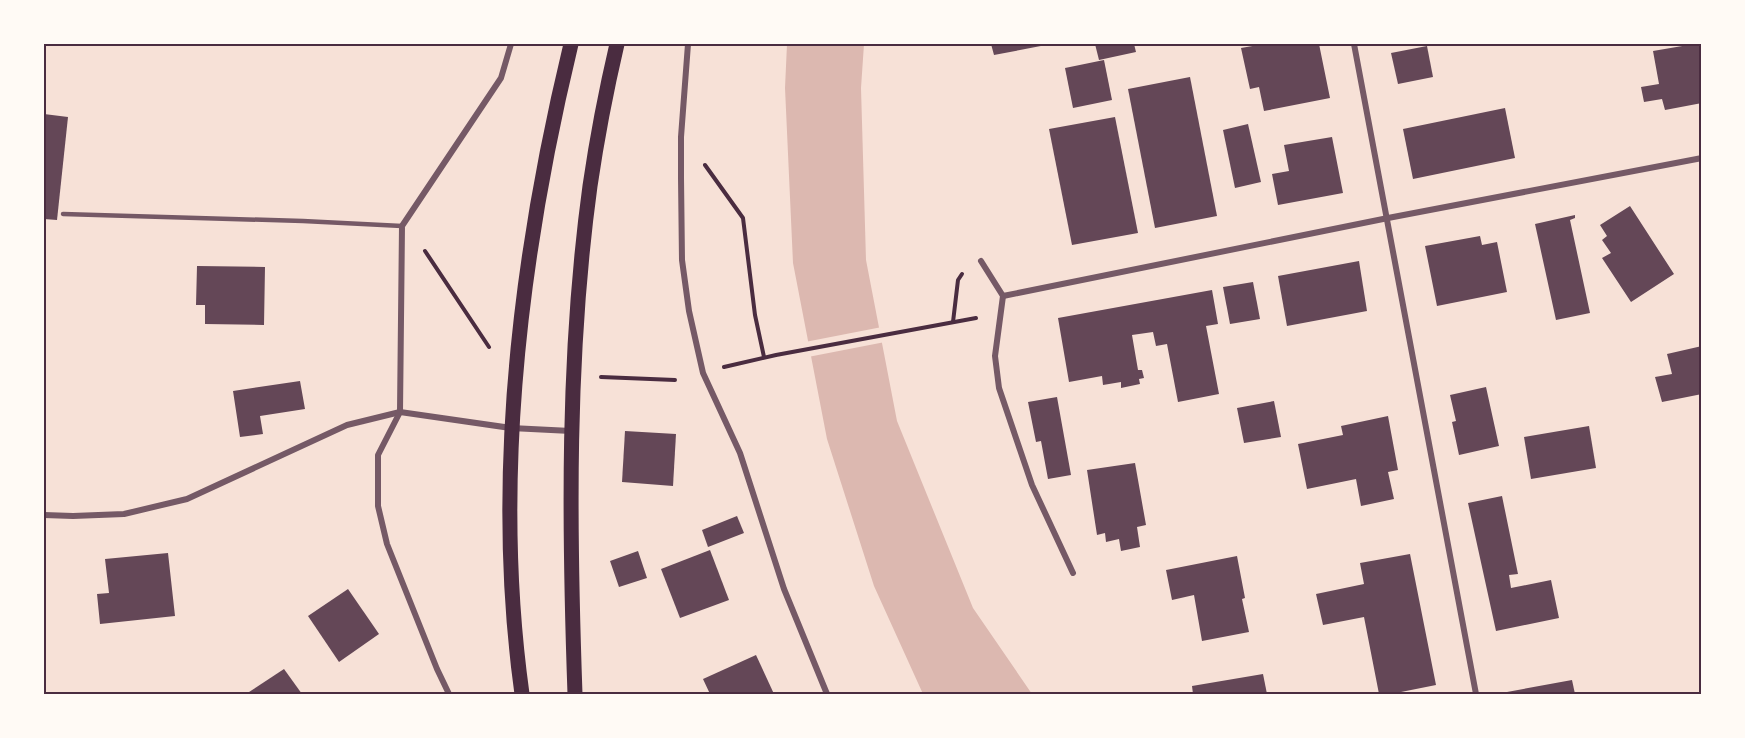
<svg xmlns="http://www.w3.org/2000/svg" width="1745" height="738" viewBox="0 0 1745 738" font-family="'PT Serif',serif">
	<rect width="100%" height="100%" fill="#f7e1d7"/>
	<path fill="#dcb8b0" d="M 787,44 L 864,44 L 861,88 L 866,260 L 897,421 L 973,608 L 1032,694 L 923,694 L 874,586 L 827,439 L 793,263 L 785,88 Z"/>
	<path fill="#f7e1d7" d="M 882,327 L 885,342 L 808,357 L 805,342 Z"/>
	<g fill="#644757">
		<path d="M 991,44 L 1046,44 L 1046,45 L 994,55 Z"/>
		<path d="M 1095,44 L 1134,44 L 1136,52 L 1099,60 Z"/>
		<path d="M 1264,44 L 1319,44 L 1330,98 L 1264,111 L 1259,87 L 1250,89 L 1241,48 Z"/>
		<path d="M 1694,44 L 1702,44 L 1702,103 L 1665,110 L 1662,99 L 1644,102 L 1641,87 L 1659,84 L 1653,51 Z"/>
		<path d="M 1427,46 L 1433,77 L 1398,84 L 1391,53 Z"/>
		<path d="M 1104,60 L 1112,100 L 1073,108 L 1065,68 Z"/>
		<path d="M 1190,77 L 1217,216 L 1155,228 L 1128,89 Z"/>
		<path d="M 1505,108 L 1515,158 L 1413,179 L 1403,129 Z"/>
		<path d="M 44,114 L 68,117 L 57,220 L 44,219 Z"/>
		<path d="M 1115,117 L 1138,233 L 1072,245 L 1049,129 Z"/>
		<path d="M 1248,124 L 1261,182 L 1235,188 L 1223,130 Z"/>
		<path d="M 1332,137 L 1343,193 L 1278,205 L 1272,174 L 1289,171 L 1284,145 Z"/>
		<path d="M 1630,206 L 1674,274 L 1631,302 L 1602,258 L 1611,253 L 1602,240 L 1607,236 L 1600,225 Z"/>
		<path d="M 1575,215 L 1575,218 L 1570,220 L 1590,313 L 1556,320 L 1535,224 Z"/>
		<path d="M 1480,236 L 1482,245 L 1497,242 L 1507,292 L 1437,306 L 1425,246 Z"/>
		<path d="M 1359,261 L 1367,311 L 1287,326 L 1278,276 Z"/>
		<path d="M 197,266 L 265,267 L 264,325 L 205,324 L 205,305 L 196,305 Z"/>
		<path d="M 1253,282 L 1260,319 L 1230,324 L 1223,287 Z"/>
		<path d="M 1212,290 L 1218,324 L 1206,326 L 1219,394 L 1178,402 L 1167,344 L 1156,346 L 1153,332 L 1132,335 L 1138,370 L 1142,370 L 1144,378 L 1139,379 L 1140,384 L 1121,388 L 1121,382 L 1103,385 L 1102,376 L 1069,382 L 1058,318 Z"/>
		<path d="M 1702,346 L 1702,394 L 1662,402 L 1655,377 L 1672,374 L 1667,354 Z"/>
		<path d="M 300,381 L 305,409 L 260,416 L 263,434 L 240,437 L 233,391 Z"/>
		<path d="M 1486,387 L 1499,446 L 1459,455 L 1452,422 L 1456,421 L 1450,395 Z"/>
		<path d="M 1057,397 L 1071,475 L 1048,479 L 1041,441 L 1036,442 L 1028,402 Z"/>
		<path d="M 1274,401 L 1281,437 L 1244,443 L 1237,408 Z"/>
		<path d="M 1388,416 L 1398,470 L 1388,472 L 1394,499 L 1361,506 L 1356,479 L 1307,489 L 1298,444 L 1343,435 L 1341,426 Z"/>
		<path d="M 1589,426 L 1596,468 L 1531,479 L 1524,437 Z"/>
		<path d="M 625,431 L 676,434 L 673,486 L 622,482 Z"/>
		<path d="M 1135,463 L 1146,525 L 1137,527 L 1140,547 L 1121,551 L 1119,539 L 1106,542 L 1105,533 L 1097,535 L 1087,470 Z"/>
		<path d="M 1502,496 L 1518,574 L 1509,575 L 1511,588 L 1551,580 L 1559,618 L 1496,631 L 1468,503 Z"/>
		<path d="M 737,516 L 744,533 L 708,547 L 702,530 Z"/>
		<path d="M 710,550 L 729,600 L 680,618 L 661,569 Z"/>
		<path d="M 638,551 L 647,578 L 619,587 L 610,561 Z"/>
		<path d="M 168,553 L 175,616 L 100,624 L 97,594 L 109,593 L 105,559 Z"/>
		<path d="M 1410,554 L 1436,685 L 1391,694 L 1379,694 L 1364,617 L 1323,625 L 1316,594 L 1364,584 L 1360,563 Z"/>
		<path d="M 1237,556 L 1245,598 L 1242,599 L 1249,632 L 1202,641 L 1194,595 L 1172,600 L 1166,570 Z"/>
		<path d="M 348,589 L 379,634 L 339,662 L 308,616 Z"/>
		<path d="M 756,655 L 774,694 L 710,694 L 703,679 Z"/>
		<path d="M 284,669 L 302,694 L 246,694 Z"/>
		<path d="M 1263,674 L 1267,694 L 1193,694 L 1192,686 Z"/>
		<path d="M 1572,680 L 1575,694 L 1508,694 L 1507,692 Z"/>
	</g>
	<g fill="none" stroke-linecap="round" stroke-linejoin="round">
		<g stroke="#4a2c40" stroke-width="4">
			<path d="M 705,165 L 743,218 L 755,315 L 764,357"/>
			<path d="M 425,251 L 489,347"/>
			<path d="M 953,322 L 958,280 L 962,274"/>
			<path d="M 724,367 L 776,355 L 976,318"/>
			<path d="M 601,377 L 675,380"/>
		</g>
		<path stroke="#755966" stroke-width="4.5" d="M 63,214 L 303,221 L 402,226"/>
		<g stroke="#755966" stroke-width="6">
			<path d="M 688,44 L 681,137 L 681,178 L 682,260 L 689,311 L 703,373 L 740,453 L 784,589 L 827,694"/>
			<path d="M 1354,44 L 1476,694"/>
			<path d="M 981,261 L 1003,296 L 995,356 L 999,388 L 1032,485 L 1073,573"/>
			<path d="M 1003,296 L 1388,218 L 1702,158"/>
			<path d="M 44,515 L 73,516 L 124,514 L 187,499 L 347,425 L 400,412 L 511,428 L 571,431"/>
			<path d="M 449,694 L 437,669 L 387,544 L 378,506 L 378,455 L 400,412 L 402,226 L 501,78 L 511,44"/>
		</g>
		<g stroke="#4a2c40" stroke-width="15">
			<path d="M 522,694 C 492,478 520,255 571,44"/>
			<path d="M 575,694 C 569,525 567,354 590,186 C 597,138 606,91 617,44"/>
		</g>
	</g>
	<rect width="1745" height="738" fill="none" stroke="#fffaf5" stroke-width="90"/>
	<rect x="45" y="45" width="1655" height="648" fill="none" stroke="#4a2c40" stroke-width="2"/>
</svg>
